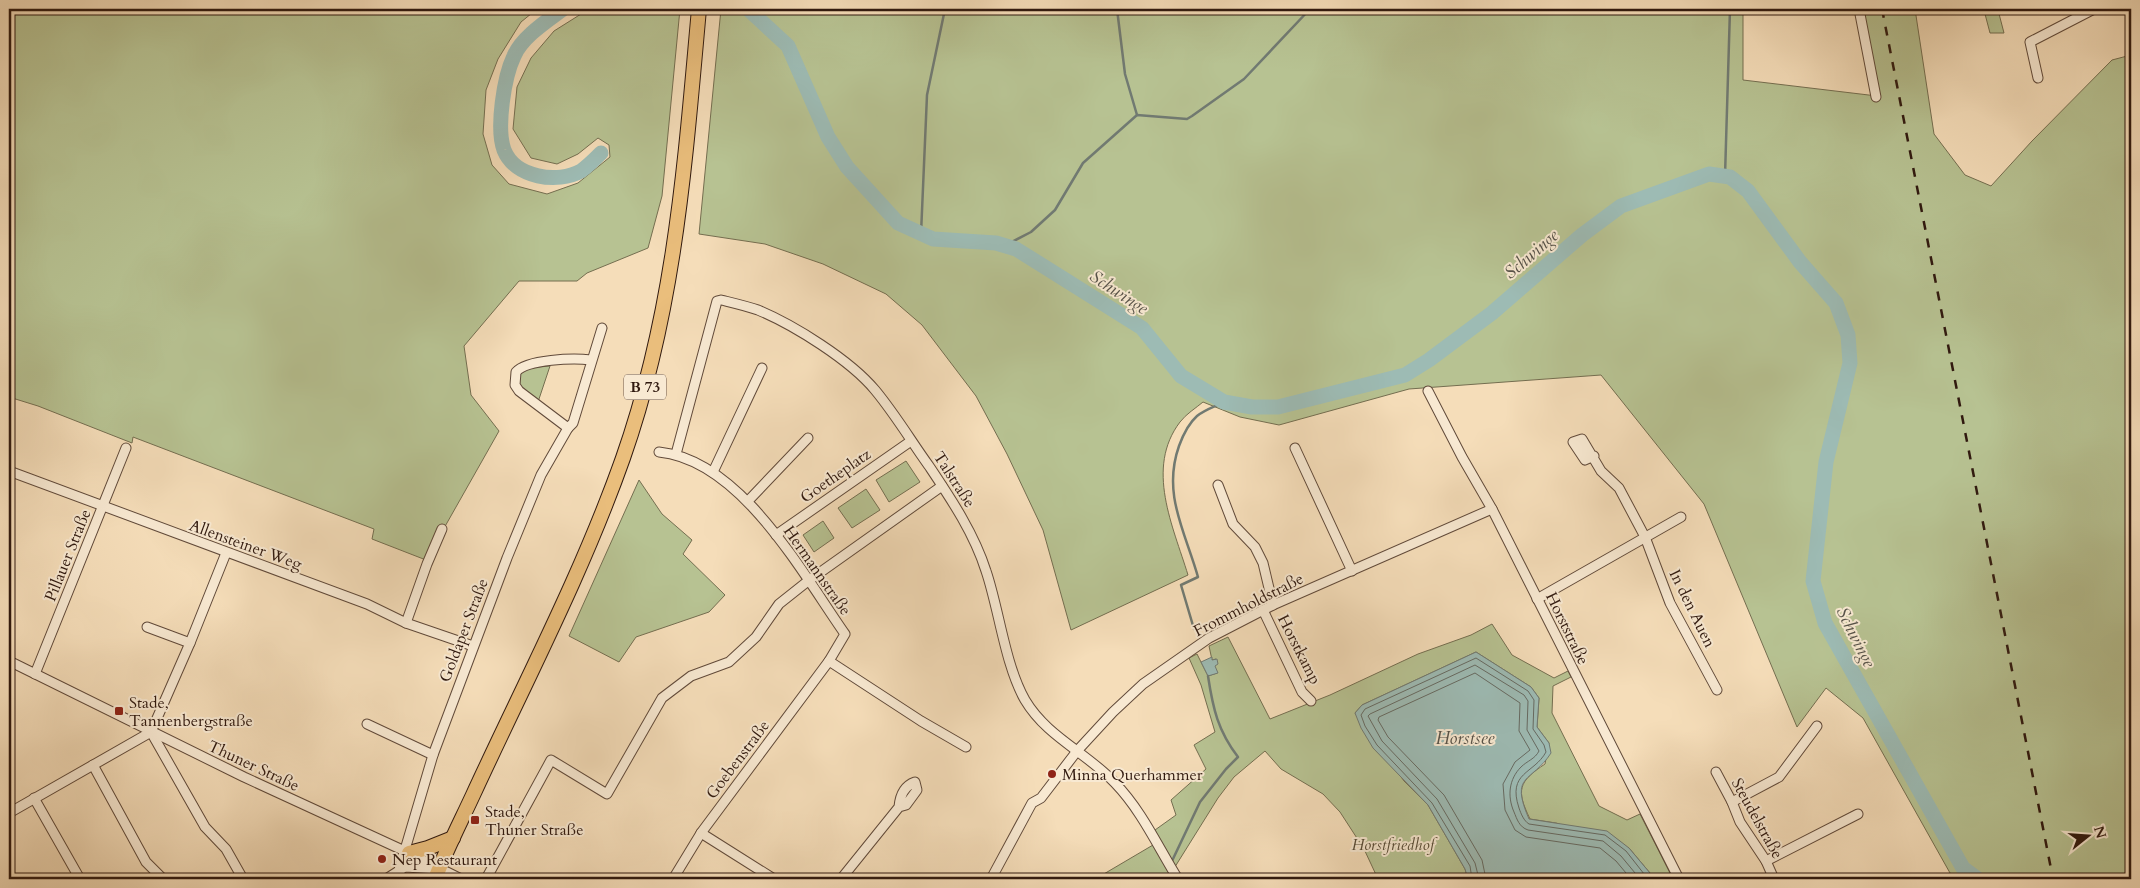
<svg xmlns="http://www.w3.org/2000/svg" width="2140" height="888" viewBox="0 0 2140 888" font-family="Cardo,serif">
	<rect width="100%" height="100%" fill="#f5ddb9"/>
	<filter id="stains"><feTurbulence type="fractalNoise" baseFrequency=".004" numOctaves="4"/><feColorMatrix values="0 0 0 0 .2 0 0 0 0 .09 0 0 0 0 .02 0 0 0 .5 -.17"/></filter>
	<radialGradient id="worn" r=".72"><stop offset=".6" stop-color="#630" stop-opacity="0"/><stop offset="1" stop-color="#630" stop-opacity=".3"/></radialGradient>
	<g fill="#b7c292" stroke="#746e50">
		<path d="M 9,9 L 537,9 L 521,22 L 498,59 L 486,90 L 483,134 L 492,165 L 509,184 L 547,194 L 578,183 L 610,157 L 609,145 L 598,138 L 578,154 L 557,164 L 531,158 L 513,129 L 517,87 L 531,58 L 554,31 L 589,9 L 680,9 L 662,196 L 648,248 L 587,273 L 577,281 L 519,281 L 464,346 L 471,395 L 499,431 L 426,560 L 372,539 L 374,529 L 133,437 L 132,443 L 38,406 L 9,397 Z"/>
		<path d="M 721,9 L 1743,9 L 1743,80 L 1877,96 L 1861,9 L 1915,9 L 1934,134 L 1965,175 L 1991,186 L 2032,141 L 2112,60 L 2131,55 L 2131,879 L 1958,879 L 1950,873 L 1863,718 L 1826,688 L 1797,727 L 1704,504 L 1601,375 L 1409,389 L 1279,425 L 1240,417 L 1203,402 C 1196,408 1186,414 1180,422 C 1145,468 1173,526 1188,575 L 1071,630 L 1043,530 L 1007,454 L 976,396 L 922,325 L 886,294 L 823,264 L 765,244 L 699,234 Z"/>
		<path d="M 1998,10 L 2004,33 L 1990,33 L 1985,14 Z"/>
		<path d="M 550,366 L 538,402 L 519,384 L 518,375 L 527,368 Z"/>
		<path d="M 906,461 L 920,482 L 889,502 L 876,480 Z"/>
		<path d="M 639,480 L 662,514 L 692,540 L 683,554 L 725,595 L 709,612 L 636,637 L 619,662 L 569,636 Z"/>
		<path d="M 866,489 L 880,510 L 852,528 L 838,508 Z"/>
		<path d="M 823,521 L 834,538 L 814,552 L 803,535 Z"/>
		<path d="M 1492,624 L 1512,655 L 1554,678 L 1568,671 L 1571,677 L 1553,686 L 1552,713 L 1599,806 L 1627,820 L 1640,814 L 1673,879 L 1655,879 L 1629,848 L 1556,823 L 1530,819 C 1516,790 1518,782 1545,764 L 1549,743 L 1537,727 L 1539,698 L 1531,687 L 1476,652 L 1362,705 L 1355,713 L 1404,781 L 1428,805 L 1465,869 L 1468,879 L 1378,879 L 1364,849 L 1340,812 L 1323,794 L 1281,769 L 1265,751 L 1234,777 L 1218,798 L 1173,870 L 1155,830 L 1176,815 L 1171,800 L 1206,769 L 1194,745 L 1215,732 L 1201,685 L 1189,658 L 1197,654 L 1208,676 L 1217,673 L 1214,665 L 1216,659 L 1212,660 L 1209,646 L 1228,637 L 1270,719 L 1330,695 L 1418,654 L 1471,635 Z"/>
		<path d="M 1153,845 L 1173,879 L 1096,879 L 1097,878 Z"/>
	</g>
	<g fill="#9dbbb4" stroke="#717a72">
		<path d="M 1476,652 L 1531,687 L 1539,698 L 1537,727 L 1549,743 L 1551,753 C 1532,783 1509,773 1529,819 L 1607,831 L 1629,848 L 1655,879 L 1468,879 L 1465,869 L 1428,805 L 1373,748 L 1361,728 L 1355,713 L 1362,705 Z"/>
		<path d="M 1212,657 L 1212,660 L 1217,659 L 1218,664 L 1215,666 L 1218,673 L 1208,676 L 1201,662 Z"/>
	</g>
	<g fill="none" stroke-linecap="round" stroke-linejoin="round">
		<g stroke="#666a62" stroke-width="1">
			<path d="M 1472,879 L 1470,866 L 1432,803 L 1377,745 L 1365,726 L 1361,715 L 1365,709 L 1476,658 L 1528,691 L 1534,700 L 1533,729 L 1544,745 L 1546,752 C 1534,774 1507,772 1519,808 C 1521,814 1524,821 1529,824 L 1605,835 L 1626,851 L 1648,879"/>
			<path d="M 1479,879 L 1475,863 L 1437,799 L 1382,741 L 1368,716 L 1370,714 L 1475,665 L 1524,695 L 1528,701 L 1527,730 L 1539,751 C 1535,759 1527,761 1521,767 C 1509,779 1507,796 1514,812 C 1517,819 1519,827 1528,830 L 1603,841 L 1621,856 L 1640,879"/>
			<path d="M 1486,879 L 1482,860 L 1444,795 L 1388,737 L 1378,720 L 1379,717 L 1475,673 L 1520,703 L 1519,731 L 1530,750 L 1515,762 L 1503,784 L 1505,810 L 1515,830 L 1526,837 L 1600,848 L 1616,861 L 1631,879"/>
		</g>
		<g stroke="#717a72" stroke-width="2.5">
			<path d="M 1117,9 L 1125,74 L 1137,115"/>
			<path d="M 1725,176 L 1730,9"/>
			<path d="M 921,234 L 927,95 L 945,9"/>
			<path d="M 1004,246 L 1031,232 L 1055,210 L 1083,163 L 1137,115 L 1187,119 L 1192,116 L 1244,79 L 1310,9"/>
			<path d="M 1194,629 L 1181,585 L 1198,577 C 1185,531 1162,494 1179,446 C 1183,435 1188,424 1197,416 C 1204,410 1216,406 1224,402"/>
			<path d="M 1172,861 L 1200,802 L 1226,769 L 1238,757 C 1218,731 1213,709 1208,676"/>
			<path d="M 1162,879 L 1165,875"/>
		</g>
		<g stroke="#9dbbb4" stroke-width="15">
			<path d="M 563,9 C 547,21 522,37 514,56 C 504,77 496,128 504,150 C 515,178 558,184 581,171 C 588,166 595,159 601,153"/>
			<path d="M 748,9 L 788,46 L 828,137 L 847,167 L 898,223 L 933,239 L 996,243 L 1016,249 L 1142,328 L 1181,376 L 1224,402 L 1252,407 L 1278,407 L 1405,375 L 1429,360 L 1492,313 L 1582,235 L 1621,206 L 1709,174 L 1730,177 L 1748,191 L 1800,262 L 1836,303 L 1848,335 L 1850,363 L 1826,462 L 1813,581 L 1825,623 L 1963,868 L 1978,879"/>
		</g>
		<defs>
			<g id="minor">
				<path d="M 1859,9 L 1876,97"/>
				<path d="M 2038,78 L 2030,42 L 2094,9"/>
				<path d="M 591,360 C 574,358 527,359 516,372 L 515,385 L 519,391 L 568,428 L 573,423 L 602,328"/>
				<path d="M 1428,391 L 1462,457 L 1492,509 L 1679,879"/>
				<path d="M 1295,448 L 1352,571"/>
				<path d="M 659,452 C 741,460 802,573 845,634 L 829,661 L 921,721 L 966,747"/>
				<path d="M 676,454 L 717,301 L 721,300 C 733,303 746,306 758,310 C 794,325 850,360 875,390 C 895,414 911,441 929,466 C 951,499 974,533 986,571 C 999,609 1005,665 1025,700 C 1047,737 1086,752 1115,783 C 1142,811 1158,847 1178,879"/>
				<path d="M 1594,456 L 1585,460 L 1573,442 L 1582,439 L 1601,471 L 1619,488 L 1645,537 L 1670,603 L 1717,690"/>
				<path d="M 9,471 L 367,604 L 406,623 L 473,646"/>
				<path d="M 713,472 L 762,368"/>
				<path d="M 1218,485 L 1233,524 L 1255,547 L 1263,563 L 1273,605"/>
				<path d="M 748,501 L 808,438"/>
				<path d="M 776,535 L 911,441"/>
				<path d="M 1537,599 L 1681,517"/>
				<path d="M 1263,610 L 1302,692 L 1311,701"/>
				<path d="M 406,623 L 427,564 L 442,529"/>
				<path d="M 147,627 L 190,643"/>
				<path d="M 9,661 L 244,777 L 409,853 L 461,879"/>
				<path d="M 35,674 L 126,448"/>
				<path d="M 367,724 L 433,755"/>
				<path d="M 151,732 L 190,643 L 226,553"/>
				<path d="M 151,732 L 205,827 L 226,849 L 243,879"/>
				<path d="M 93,765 L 146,862 L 163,879"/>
				<path d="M 1716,772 L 1732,802 L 1740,822 L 1766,861 L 1774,879"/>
				<path d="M 34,798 L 80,879"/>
				<path d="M 1732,802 L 1779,777 L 1817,726"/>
				<path d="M 9,813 L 151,732"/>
				<path d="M 701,833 L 774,879"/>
				<path d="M 1766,861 L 1858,814"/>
				<path d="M 399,870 L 433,755 L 507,558 L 541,475 L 568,428"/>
				<path d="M 386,879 L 405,867 L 439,869"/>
				<path d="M 486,879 L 551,760 L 607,794 L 662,698 L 691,676 L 729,662 L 756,637 L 779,604 L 808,581 L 942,486"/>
				<path d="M 673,879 L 701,833 L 829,661"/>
				<path d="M 841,879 L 899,807 L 906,805 L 917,790 L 915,782 C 904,786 900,795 899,807"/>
				<path d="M 991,879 L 1032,803 L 1041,798 L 1077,751 L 1113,712 L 1143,684 L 1209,638 L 1273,605 L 1492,509"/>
			</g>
			<g id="primary">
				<path d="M 409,853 L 428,848 L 453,838"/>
				<path d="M 435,879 C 446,850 460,823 473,795 C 524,684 582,574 623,458 C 675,310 685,163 699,9"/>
			</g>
		</defs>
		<use href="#minor" stroke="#614a3a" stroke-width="11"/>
		<use href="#primary" stroke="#30190f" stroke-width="16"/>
		<use href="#minor" stroke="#f8e9d2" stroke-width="9"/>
		<use href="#primary" stroke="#eabe7c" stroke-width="14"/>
		<path stroke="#30190f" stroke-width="2.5" stroke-dasharray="9 9" stroke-linecap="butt" d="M 1882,9 L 2053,879"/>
	</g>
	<g fill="#8f2418" stroke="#f8e9d2" stroke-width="2">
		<rect x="114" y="706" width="10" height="10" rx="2.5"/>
		<circle cx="1052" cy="774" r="5"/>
		<rect x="470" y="815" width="10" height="10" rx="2.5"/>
		<circle cx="382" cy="859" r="5"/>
	</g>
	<g text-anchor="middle" stroke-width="4" stroke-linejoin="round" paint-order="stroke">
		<rect fill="#f8e9d2" stroke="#6c574a" stroke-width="1" x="624" y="374.5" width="42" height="25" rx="4"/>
		<g font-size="15" font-weight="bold" fill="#30190f">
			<text x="645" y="392">B 73</text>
		</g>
		<g font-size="16" fill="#30190f" stroke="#f8e9d2">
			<text transform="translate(835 475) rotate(-35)" y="6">Goetheplatz</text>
			<text transform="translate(955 479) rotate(57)" y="6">Talstraße</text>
			<text transform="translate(246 544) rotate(20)" y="6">Allensteiner Weg</text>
			<text transform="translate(67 555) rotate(-68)" y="6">Pillauer Straße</text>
			<text transform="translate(818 570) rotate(55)" y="6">Hermannstraße</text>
			<text transform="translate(1248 604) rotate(-27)" y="6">Frommholdstraße</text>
			<text transform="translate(1693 608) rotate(64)" y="6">In den Auen</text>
			<text transform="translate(1568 628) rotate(64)" y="6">Horststraße</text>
			<text transform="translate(463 630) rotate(-69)" y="6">Goldaper Straße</text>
			<text transform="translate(1300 649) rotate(63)" y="6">Horstkamp</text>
			<text transform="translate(737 759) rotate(-53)" y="6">Goebenstraße</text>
			<text transform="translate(254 765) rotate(25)" y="6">Thuner Straße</text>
			<text transform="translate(1758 818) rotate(61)" y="6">Steudelstraße</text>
		</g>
		<g font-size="16" fill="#30190f" stroke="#f8e9d2" text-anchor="start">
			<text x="129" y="708">Stade,<tspan x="129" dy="18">Tannenbergstraße</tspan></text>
			<text x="1062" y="780">Minna Querhammer</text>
			<text x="485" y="817">Stade,<tspan x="485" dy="18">Thuner Straße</tspan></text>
			<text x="392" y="865">Nep Restaurant</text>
		</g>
		<g font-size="16" font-style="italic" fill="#584c36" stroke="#f8e9d2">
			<text x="1393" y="850">Horstfriedhof</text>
		</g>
		<g font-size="18" font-style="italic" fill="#565249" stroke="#f8e9d2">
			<text transform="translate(1531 254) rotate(-41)" y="6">Schwinge</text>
			<text transform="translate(1119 292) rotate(33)" y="6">Schwinge</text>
			<text transform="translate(1856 637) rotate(63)" y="6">Schwinge</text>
			<text x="1465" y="744">Horstsee</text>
		</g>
	</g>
	<rect width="2140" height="888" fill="none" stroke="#f5ddb9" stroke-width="30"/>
	<rect x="10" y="10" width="2120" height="868" fill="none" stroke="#30190f" stroke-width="2.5"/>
	<rect x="15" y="15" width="2110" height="858" fill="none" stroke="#30190f"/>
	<g transform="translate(2088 836) rotate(73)" stroke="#f8e9d2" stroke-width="4" paint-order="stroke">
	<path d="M0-4L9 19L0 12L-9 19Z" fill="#30190f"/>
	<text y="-8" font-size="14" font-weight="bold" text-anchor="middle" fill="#30190f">N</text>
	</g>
	<rect width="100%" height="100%" filter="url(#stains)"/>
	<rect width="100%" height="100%" fill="url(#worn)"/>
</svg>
